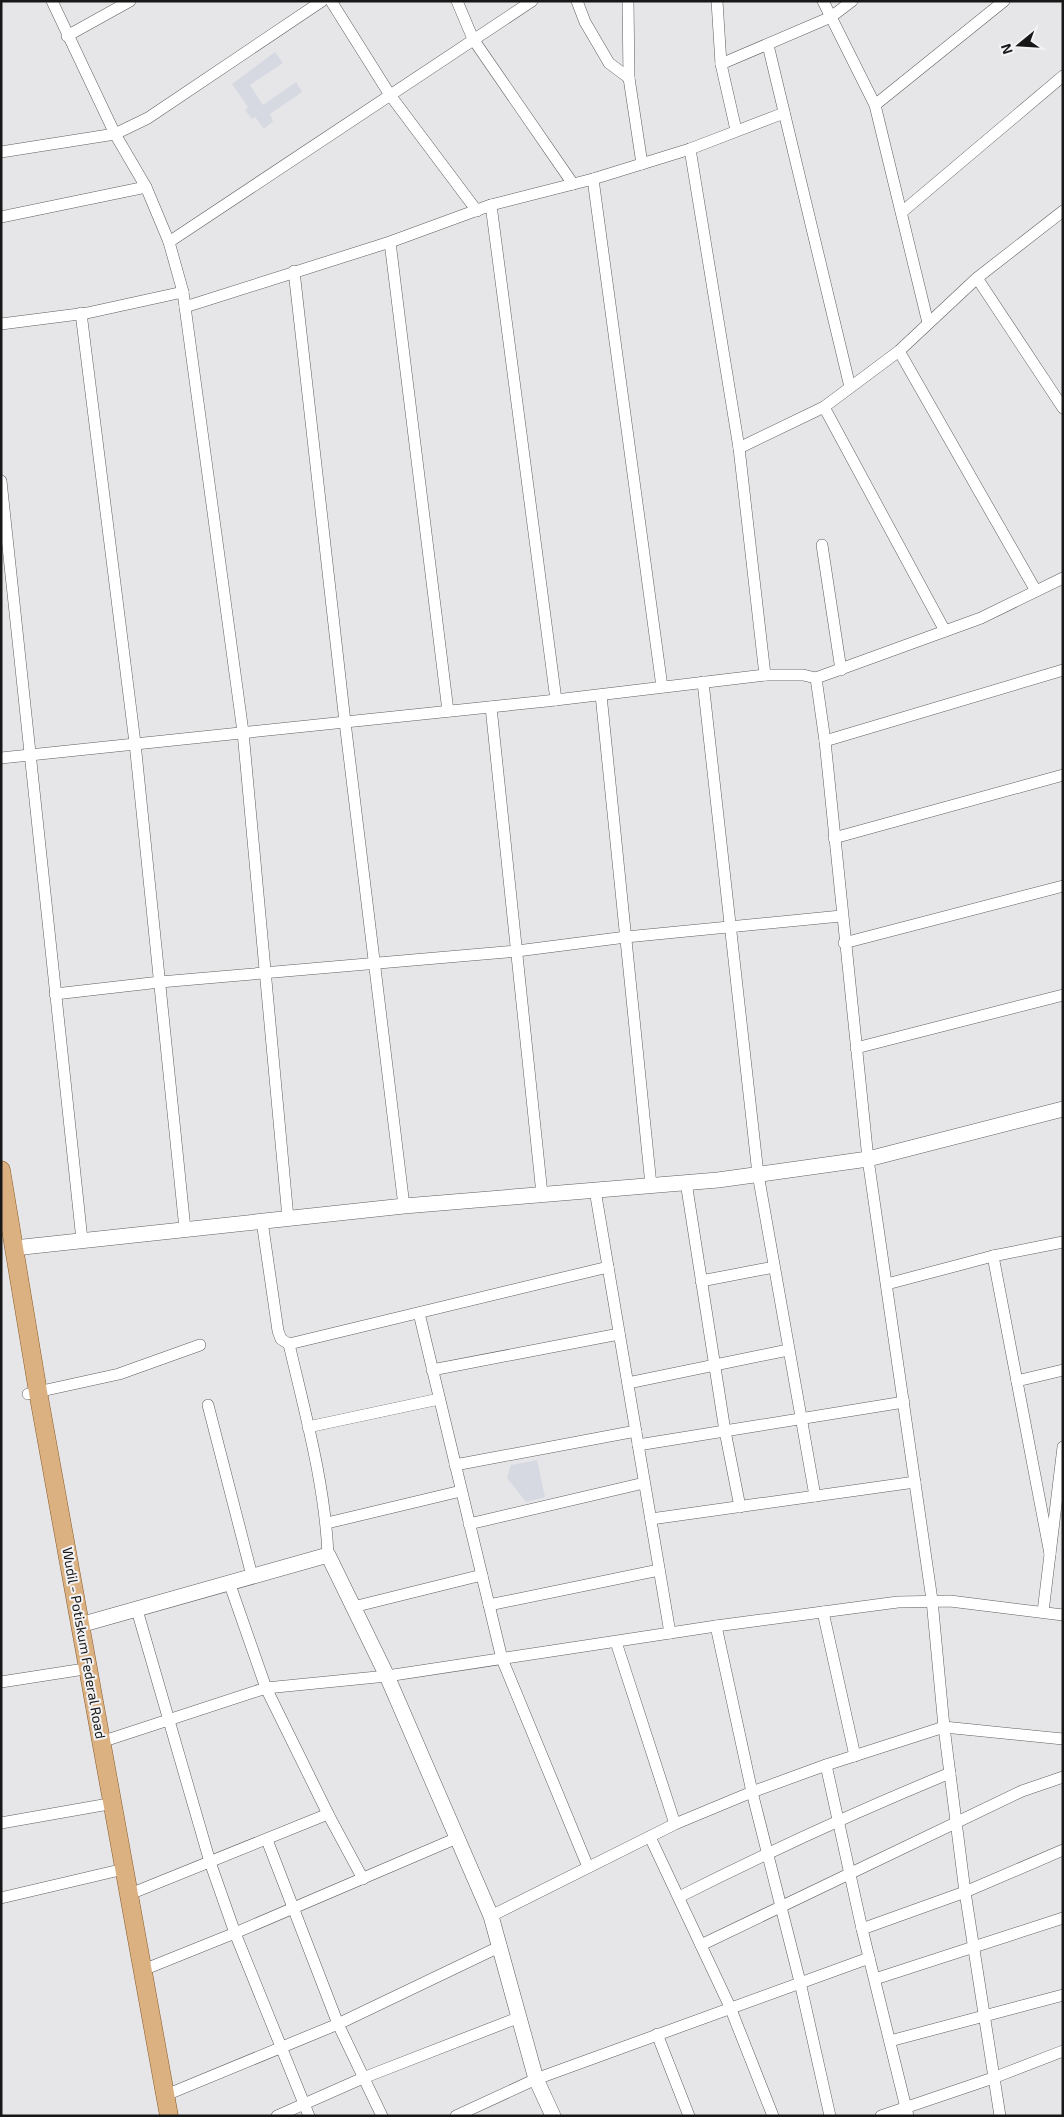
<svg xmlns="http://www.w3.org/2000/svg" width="1064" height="2117" viewBox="0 0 1064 2117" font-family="'Exo 2',sans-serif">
	<rect width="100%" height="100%" fill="#e6e6e8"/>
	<g fill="#d6d9e1">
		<path d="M 275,52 L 283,63 L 250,85 L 263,105 L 296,82 L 302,92 L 270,114 L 273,121 L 264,129 L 255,117 L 252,119 L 245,110 L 248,107 L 232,84 Z"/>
		<path d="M 537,1460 L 545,1497 L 526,1502 L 507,1478 L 511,1465 Z"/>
	</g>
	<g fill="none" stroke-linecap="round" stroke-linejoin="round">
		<defs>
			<g id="street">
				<path d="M 52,1 L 115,134 L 146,187 L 169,242 L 183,292 L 243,732 L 288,1218"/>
				<path d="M 331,1 L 390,95 L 477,211"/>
				<path d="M 457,1 L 473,39 L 573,184"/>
				<path d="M 577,1 L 585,22 L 609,63 L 629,78"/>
				<path d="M 628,1 L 629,78 L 642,164"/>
				<path d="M 717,1 L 721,64 L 736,130"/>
				<path d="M 823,1 L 875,105 L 928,323"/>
				<path d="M 67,36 L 130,1"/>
				<path d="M 768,45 L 850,387"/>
				<path d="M 721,64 L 831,17 L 852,1"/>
				<path d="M 875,105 L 1004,1"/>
				<path d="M 690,149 L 739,448 L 765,675"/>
				<path d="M 1,152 L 115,134 L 148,118 L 322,1"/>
				<path d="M 593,179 L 662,687"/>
				<path d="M 491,205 L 556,700"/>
				<path d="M 902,212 L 1063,76"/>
				<path d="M 1,217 L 146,187"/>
				<path d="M 169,242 L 532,1"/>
				<path d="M 390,242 L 448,711"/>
				<path d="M 294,271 L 345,722 L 404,1206"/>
				<path d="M 977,278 L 1063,408"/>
				<path d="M 185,307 L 390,242 L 491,205 L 593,179 L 690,149 L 784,113"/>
				<path d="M 81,313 L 135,743 L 185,1229"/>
				<path d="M 1,324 L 87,313 L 183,292"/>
				<path d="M 899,351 L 1036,591"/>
				<path d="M 824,407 L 945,631"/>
				<path d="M 739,448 L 824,407 L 899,351 L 977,278 L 1063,211"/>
				<path d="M 1,481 L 82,1240"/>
				<path d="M 822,545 L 841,670"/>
				<path d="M 816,678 L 825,741 L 868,1159 L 932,1600 L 944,1727 L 965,1892 L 1000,2116"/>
				<path d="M 703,682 L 758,1174 L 815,1496"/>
				<path d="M 601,695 L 651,1185"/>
				<path d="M 491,707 L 542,1194"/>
				<path d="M 825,741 L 1063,670"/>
				<path d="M 1,758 L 547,701 L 765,675 L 803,675 L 816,678 L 981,618 L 1063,578"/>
				<path d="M 834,838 L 1063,775"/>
				<path d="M 844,943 L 1063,886"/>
				<path d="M 55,994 L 160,982 L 517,951 L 626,937 L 841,916"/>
				<path d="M 856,1048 L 1063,995"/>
				<path d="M 686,1182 L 725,1431 L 740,1507"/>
				<path d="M 595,1190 L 670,1633"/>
				<path d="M 262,1221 L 278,1331 L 281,1339 L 289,1344 L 608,1267"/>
				<path d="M 993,1256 L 1050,1554"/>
				<path d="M 701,1281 L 774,1267"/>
				<path d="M 887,1284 L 993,1256 L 1063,1242"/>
				<path d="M 419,1313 L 502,1659 L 588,1867"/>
				<path d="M 289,1344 C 305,1413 325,1484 328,1555"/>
				<path d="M 432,1370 L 619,1334"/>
				<path d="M 1017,1381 L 1063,1370"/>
				<path d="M 628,1383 L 788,1350"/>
				<path d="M 28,1394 L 119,1374 L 200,1345"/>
				<path d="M 208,1405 L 252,1576"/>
				<path d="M 308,1427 L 439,1399"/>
				<path d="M 638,1445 L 904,1402"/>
				<path d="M 455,1465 L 636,1431"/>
				<path d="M 651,1519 L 915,1482"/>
				<path d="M 327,1523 L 461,1491"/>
				<path d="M 469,1524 L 644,1483"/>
				<path d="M 229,1582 L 266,1688 L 328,1814 L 363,1879"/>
				<path d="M 489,1605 L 659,1570"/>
				<path d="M 353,1607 L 482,1575"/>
				<path d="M 137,1610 L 210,1862 L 235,1933 L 309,2116"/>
				<path d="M 823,1612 L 855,1756"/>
				<path d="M 1043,1612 L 1063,1447"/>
				<path d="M 716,1626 L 752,1792 L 800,1982 L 830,2116"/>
				<path d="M 616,1642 L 675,1824"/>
				<path d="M 1,1682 L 78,1670"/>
				<path d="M 101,1742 L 266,1688 L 387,1676 L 716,1626 L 898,1602 L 950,1601 L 1063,1615"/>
				<path d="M 826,1765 L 862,1929 L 908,2116"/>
				<path d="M 1,1823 L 103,1805"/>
				<path d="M 650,1837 L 730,2007 L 773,2116"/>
				<path d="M 267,1840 L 338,2024 L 382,2116"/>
				<path d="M 130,1894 L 328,1814"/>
				<path d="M 679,1897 C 768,1852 858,1811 950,1773"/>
				<path d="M 1,1898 L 124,1869"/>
				<path d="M 491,1916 L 675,1824 L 752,1792 L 826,1765 L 944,1727 L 1063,1739"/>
				<path d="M 862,1929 L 965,1892 L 1063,1850"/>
				<path d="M 701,1945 L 1022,1791 L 1063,1777"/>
				<path d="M 143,1970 L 235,1933 L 457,1838"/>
				<path d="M 875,1979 L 1063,1918"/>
				<path d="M 657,2034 L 689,2116"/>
				<path d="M 890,2041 L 1063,1995"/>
				<path d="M 166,2095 L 338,2024 L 501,1946"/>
				<path d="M 277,2116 L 363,2078 L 520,2017"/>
				<path d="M 456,2116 L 536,2079 L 869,1958"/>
				<path d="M 881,2116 L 993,2078 L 1063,2051"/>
			</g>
			<g id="secondary">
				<path d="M 14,1248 L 404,1206 L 718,1180 L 868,1159 L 1063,1109"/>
				<path d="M 80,1625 L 328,1555 L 387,1676 L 491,1916 L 536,2079 L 553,2116"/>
			</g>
			<path id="primary" d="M 1,1170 L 38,1392 L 169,2116"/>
		</defs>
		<use href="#street" stroke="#5f5f60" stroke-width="12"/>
		<use href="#secondary" stroke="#5f5f60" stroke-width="16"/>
		<use href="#primary" stroke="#885927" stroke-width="19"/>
		<use href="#street" stroke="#fff" stroke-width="11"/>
		<use href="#secondary" stroke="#fff" stroke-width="15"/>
		<use href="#primary" stroke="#dcb182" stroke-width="18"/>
	</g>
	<g text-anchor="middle" stroke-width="4" stroke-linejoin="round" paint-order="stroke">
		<g font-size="14" fill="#171717" stroke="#f3f3f5">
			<text transform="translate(84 1643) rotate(80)" y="5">Wudil - Potiskum Federal Road</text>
		</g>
	</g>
	<rect width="1064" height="2117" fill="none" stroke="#171717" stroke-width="5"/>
	<g transform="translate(1019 45) rotate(252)" stroke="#f3f3f5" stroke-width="4" paint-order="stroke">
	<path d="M0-4L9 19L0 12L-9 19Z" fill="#171717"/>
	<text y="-8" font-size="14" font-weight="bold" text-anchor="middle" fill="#171717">N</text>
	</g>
</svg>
